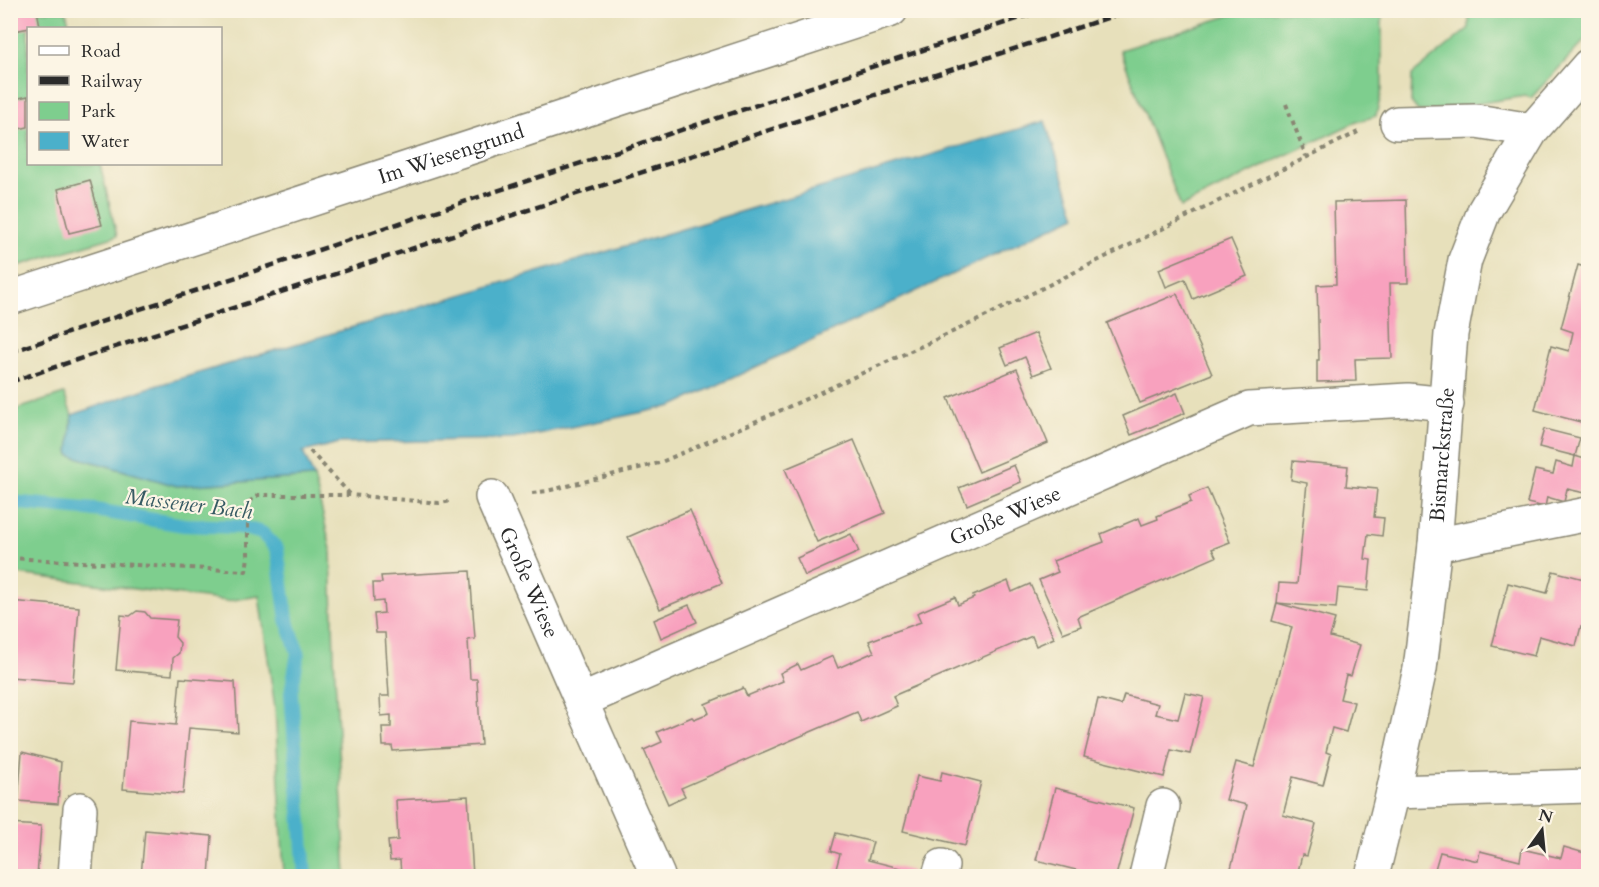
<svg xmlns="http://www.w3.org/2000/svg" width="1599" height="887" viewBox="0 0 1599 887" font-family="Cardo,serif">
	<rect width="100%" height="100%" fill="#fcf5e5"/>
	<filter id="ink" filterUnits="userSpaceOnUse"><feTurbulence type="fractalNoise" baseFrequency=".0167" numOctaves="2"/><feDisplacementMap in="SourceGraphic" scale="12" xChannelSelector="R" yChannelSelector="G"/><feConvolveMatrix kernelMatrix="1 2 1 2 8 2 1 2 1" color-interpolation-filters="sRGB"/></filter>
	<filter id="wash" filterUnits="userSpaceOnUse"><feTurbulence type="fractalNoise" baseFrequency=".008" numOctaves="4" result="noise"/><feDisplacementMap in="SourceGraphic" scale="24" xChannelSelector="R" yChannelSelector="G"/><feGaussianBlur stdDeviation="1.35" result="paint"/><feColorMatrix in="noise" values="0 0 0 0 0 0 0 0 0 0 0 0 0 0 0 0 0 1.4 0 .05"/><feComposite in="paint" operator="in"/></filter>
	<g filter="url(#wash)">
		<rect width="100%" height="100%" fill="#e7e0bb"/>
		<g fill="#7ece8e" stroke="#547c5c" stroke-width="1.5">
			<path d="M 11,11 L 66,11 L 70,28 L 28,28 L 28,164 L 100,164 L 117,236 L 11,268 Z"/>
			<path d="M 1244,11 L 1382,11 L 1382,90 L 1376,116 L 1354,123 L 1284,156 L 1181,207 L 1120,50 Z"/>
			<path d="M 1469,11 L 1588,11 L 1588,37 L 1531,98 L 1525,96 L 1431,111 L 1418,111 L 1411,102 L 1412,75 L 1469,28 Z"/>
			<path d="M 64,394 L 72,415 L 69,455 L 177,486 L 314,477 L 331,549 L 334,657 L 346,876 L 284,876 L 275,708 L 259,596 L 227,601 L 11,573 L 11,411 Z"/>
		</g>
		<path fill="#4bb0ca" stroke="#3b6e7a" stroke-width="1.5" d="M 1045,121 L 1076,216 L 673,406 L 513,439 L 339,443 L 303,452 L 314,477 L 177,486 L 69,455 L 72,415 L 145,389 Z"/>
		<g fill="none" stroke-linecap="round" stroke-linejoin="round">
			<path stroke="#4bb0ca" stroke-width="14" d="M 10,502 L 95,510 L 184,525 L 241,527 L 262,533 L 277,549 L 287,619 L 298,653 L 291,693 L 305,876"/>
		</g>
		<g id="blocks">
			<g fill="#f8a1be">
				<path d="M 10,10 L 37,10 L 40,26 L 14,31 Z"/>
				<path d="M 28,96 L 28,127 L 10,131 L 10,100 Z"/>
				<path d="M 90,180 L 102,225 L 69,233 L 58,189 Z"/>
				<path d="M 1406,200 L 1408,283 L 1390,283 L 1392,358 L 1355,359 L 1356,381 L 1317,382 L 1317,360 L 1319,360 L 1317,285 L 1336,284 L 1334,202 Z"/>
				<path d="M 1231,239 L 1247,276 L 1193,299 L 1185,279 L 1166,287 L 1159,269 Z"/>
				<path d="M 1578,265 L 1588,268 L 1588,424 L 1535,410 L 1551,346 L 1569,351 L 1573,332 L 1561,328 Z"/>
				<path d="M 1177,294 L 1212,374 L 1140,403 L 1107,323 Z"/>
				<path d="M 1036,333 L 1051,368 L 1033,375 L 1025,357 L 1007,365 L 1000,348 Z"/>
				<path d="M 1017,369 L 1048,443 L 979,472 L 948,398 Z"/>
				<path d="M 1177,393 L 1185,413 L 1131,435 L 1123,416 Z"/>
				<path d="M 1544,429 L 1580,438 L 1575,456 L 1539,447 Z"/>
				<path d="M 854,440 L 885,513 L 817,542 L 785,469 Z"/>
				<path d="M 1575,456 L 1588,460 L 1588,483 L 1585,493 L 1567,489 L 1564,502 L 1547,497 L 1545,507 L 1527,503 L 1535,470 L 1553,474 L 1556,462 L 1573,467 Z"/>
				<path d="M 1293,461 L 1348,466 L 1346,486 L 1377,489 L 1374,517 L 1384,518 L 1382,536 L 1368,534 L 1365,559 L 1371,560 L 1368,591 L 1338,588 L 1336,608 L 1277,603 L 1279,583 L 1297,584 L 1307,483 L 1291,480 Z"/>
				<path d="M 1014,465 L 1021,482 L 967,505 L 959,488 Z"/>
				<path d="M 1207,488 L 1230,542 L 1212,549 L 1216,557 L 1078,617 L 1081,626 L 1063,633 L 1039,580 L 1058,572 L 1053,561 L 1104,542 L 1101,534 L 1139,518 L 1142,525 L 1158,519 L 1157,516 L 1191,502 L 1189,496 Z"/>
				<path d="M 690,510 L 722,583 L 660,609 L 628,537 Z"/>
				<path d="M 851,534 L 859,552 L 805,576 L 797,558 Z"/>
				<path d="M 470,571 L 475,639 L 468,640 L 470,679 L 477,679 L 481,745 L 393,751 L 392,746 L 383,746 L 382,727 L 391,727 L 391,715 L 381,716 L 380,696 L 389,696 L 385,633 L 376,633 L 374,614 L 384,613 L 383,601 L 374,602 L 373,583 L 382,583 L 381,576 Z"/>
				<path d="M 1553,571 L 1588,580 L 1588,628 L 1581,626 L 1576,646 L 1539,636 L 1534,656 L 1492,646 L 1508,583 L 1547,593 Z"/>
				<path d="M 1008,581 L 1012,592 L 1030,584 L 1054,638 L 1036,646 L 1032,636 L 893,696 L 897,706 L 861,722 L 857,712 L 787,742 L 681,788 L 685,796 L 668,804 L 644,750 L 662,742 L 657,732 L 692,717 L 694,719 L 709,713 L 705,704 L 743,688 L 747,696 L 783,681 L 780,673 L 798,664 L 801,670 L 833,656 L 838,668 L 874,652 L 869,641 L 921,622 L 917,613 L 955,597 L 958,605 L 974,598 L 973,596 Z"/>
				<path d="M 10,601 L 79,607 L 73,682 L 10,677 Z"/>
				<path d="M 1277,603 L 1335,619 L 1330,637 L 1360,645 L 1351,676 L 1346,675 L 1340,699 L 1354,702 L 1346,732 L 1332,728 L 1326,752 L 1331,754 L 1323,785 L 1293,777 L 1283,815 L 1316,824 L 1307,856 L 1302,855 L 1297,876 L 1229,876 L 1247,805 L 1226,800 L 1236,762 L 1254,767 L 1292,627 L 1272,621 Z"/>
				<path d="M 689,605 L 697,622 L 661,638 L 654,620 Z"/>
				<path d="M 137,611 L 145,612 L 150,618 L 177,620 L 175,637 L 180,643 L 179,653 L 173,658 L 172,675 L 116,670 L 121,615 L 130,616 Z"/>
				<path d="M 180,678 L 235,682 L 238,732 L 189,728 L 183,794 L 123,789 L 129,721 L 176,725 Z"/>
				<path d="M 1185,693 L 1204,697 L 1190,754 L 1171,750 L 1164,777 L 1084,757 L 1098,699 L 1121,705 L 1124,695 L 1158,704 L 1155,714 L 1178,719 Z"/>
				<path d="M 22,752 L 61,762 L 58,804 L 18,801 Z"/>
				<path d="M 942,772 L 981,782 L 965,846 L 903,831 L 917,776 L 940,781 Z"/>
				<path d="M 1055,788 L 1134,808 L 1116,876 L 1100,876 L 1036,860 Z"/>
				<path d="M 468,796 L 473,876 L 401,876 L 400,860 L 390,861 L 388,841 L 398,840 L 396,800 Z"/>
				<path d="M 10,824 L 41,826 L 37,876 L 10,876 Z"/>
				<path d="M 145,830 L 212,836 L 209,876 L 141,876 Z"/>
				<path d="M 836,833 L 873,842 L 868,860 L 912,871 L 911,876 L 834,876 L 840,854 L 831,851 Z"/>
				<path d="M 1564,847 L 1588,854 L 1588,876 L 1433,876 L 1440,852 L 1478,861 L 1480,851 L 1520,861 L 1522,849 L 1561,858 Z"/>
			</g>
		</g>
	</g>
	<g filter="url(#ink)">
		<use href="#blocks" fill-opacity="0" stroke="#898673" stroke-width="1.5"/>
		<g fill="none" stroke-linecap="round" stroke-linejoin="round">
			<defs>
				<g id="minor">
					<path d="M 1397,123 L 1476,121 L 1532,130"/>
					<path id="s1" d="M 10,298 L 891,10"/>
					<path id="s2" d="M 492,497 L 581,701"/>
					<path d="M 1435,545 L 1588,514"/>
					<path d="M 1393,792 L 1588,786"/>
					<path d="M 75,876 L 80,809"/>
					<path id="s3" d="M 658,876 L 581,701 L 1249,409 L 1408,400 L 1447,404"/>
					<path d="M 939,876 L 942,866"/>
					<path d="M 1146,876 L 1163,806"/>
					<path id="s4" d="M 1372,876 L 1393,792 L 1420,669 L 1435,545 L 1451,334 L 1465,260 L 1484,211 L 1532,130 L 1588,66"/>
				</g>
			</defs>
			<use href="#minor" stroke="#898673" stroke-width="36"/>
			<g stroke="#898673" stroke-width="4" stroke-dasharray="4.5 4.5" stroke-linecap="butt">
				<path d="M 1286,104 L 1306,156"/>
				<path d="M 310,451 L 350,494"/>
				<path d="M 532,493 L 547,491 L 659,463 L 775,413 L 972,323 L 1358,132"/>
				<path d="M 10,558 L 246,571 L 248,557 L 248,503 L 258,495 L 350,495 L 439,503 L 453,501"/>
			</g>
			<use href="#minor" stroke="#fff" stroke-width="33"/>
			<g stroke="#2b2b2b" stroke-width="4.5" stroke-dasharray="9 4.5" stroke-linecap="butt">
				<path d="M 10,352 L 1044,10"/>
				<path d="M 10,382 L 1131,10"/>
			</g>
		</g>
	</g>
	<g text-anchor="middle" stroke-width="4.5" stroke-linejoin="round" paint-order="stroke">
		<g font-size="21" fill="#2b2b2b" stroke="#fcf5e5">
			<text dy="7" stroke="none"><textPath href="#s1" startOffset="464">Im Wiesengrund</textPath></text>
			<text dy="7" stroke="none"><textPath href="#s4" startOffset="428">Bismarckstraße</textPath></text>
			<text dy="7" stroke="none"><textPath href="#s3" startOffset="654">Große Wiese</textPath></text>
			<text dy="7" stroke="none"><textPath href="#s2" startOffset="93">Große Wiese</textPath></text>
		</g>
		<g font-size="22" font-style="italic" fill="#365a63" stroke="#fcf5e5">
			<text transform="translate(189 503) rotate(7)" y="8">Massener Bach</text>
		</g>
	</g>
	<rect width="1599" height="887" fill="none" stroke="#fcf5e5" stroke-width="36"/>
	<rect x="27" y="27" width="195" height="138" fill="#fcf5e5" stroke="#a8a49b" stroke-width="1.5"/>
	<rect x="39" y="46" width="30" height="9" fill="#ffffff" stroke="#a8a49b" stroke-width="1.5"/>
	<text x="81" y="57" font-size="18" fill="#2b2b2b">Road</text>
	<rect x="39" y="76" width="30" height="9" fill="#2b2b2b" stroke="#a8a49b" stroke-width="1.5"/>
	<text x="81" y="87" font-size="18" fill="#2b2b2b">Railway</text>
	<rect x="39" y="102" width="30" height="18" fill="#7ece8e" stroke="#a8a49b" stroke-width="1.5"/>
	<text x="81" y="117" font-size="18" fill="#2b2b2b">Park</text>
	<rect x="39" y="132" width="30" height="18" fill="#4bb0ca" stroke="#a8a49b" stroke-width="1.5"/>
	<text x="81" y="147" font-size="18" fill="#2b2b2b">Water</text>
	<g transform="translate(1542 830) rotate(15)" stroke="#fcf5e5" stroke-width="4.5" paint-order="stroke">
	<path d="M0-4.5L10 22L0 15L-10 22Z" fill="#2b2b2b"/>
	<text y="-9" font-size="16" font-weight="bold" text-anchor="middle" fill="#2b2b2b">N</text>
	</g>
</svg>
